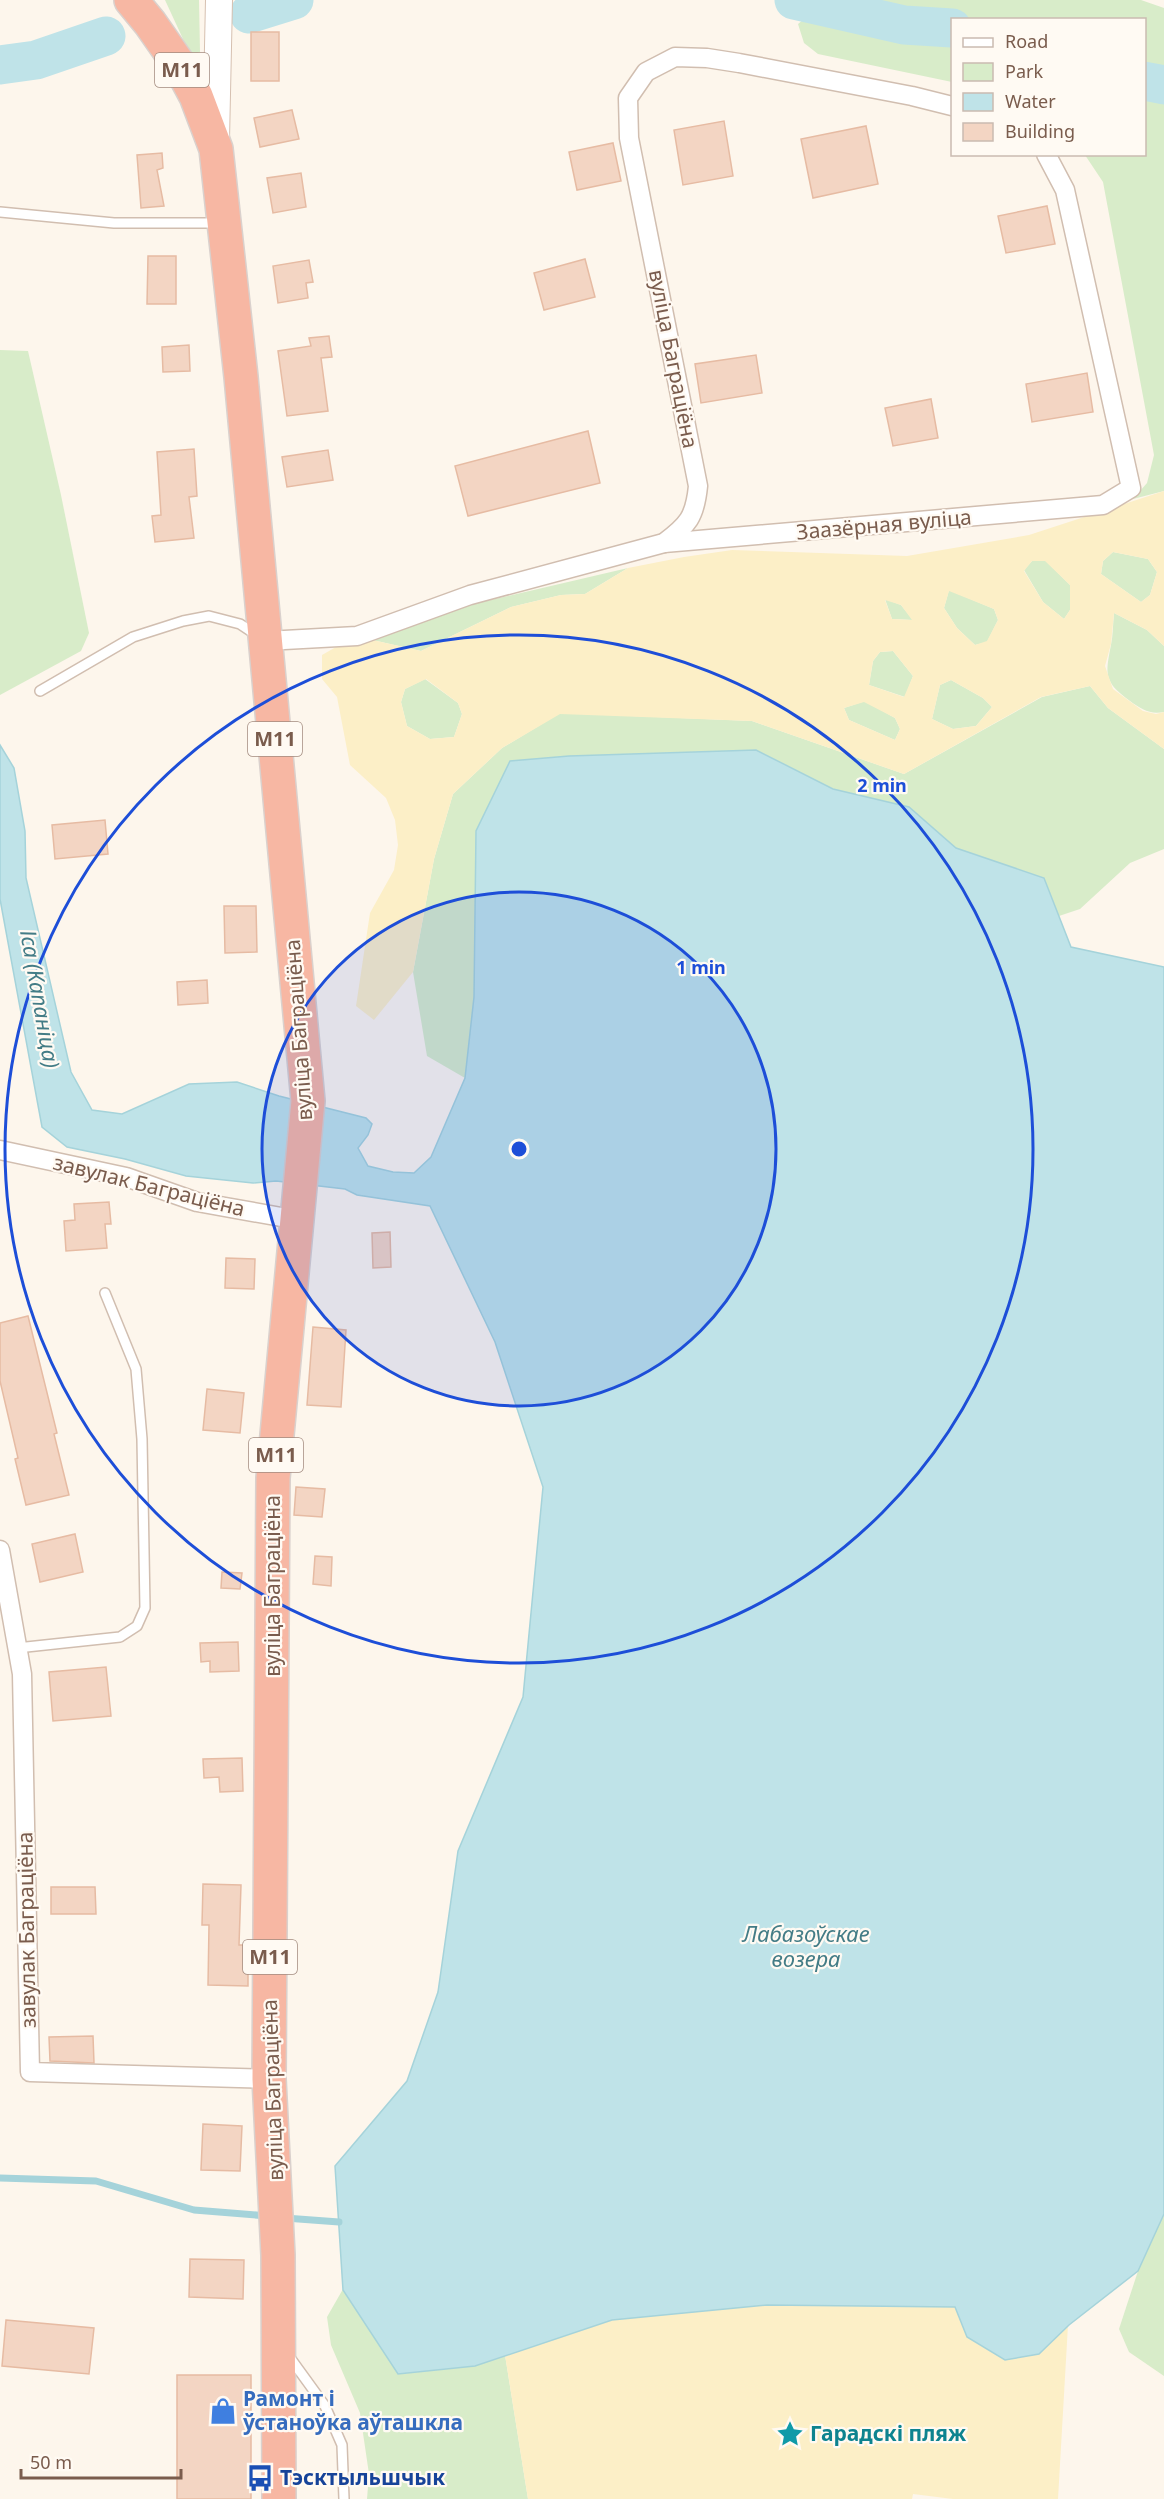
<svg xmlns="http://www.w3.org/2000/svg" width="1164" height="2499" viewBox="0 0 1164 2499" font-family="'Noto Sans',sans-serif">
	<rect width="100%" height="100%" fill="#fdf6ec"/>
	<g fill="#d8ecc9">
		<path d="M 165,0 L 199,0 L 200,52 L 194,54 L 189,52 Z"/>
		<path d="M 827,0 L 1141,0 L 1164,8 L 1164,491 L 1133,499 L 1147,483 L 1154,455 L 1103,182 L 1085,155 L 1144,154 L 1144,20 L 952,20 L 952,82 L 818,54 L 804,43 L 798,24 Z"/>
		<path d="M 0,350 L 28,351 L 61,495 L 89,633 L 81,651 L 0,695 Z"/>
		<path d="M 1113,552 L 1148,559 L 1157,572 L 1150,595 L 1141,602 L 1101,574 L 1103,561 Z"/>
		<path d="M 1045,560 L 1070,585 L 1070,610 L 1064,619 L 1043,602 L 1024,570 L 1032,561 Z"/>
		<path d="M 628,568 L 585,594 L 561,595 L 511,607 L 421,651 L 368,639 L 474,604 Z"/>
		<path d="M 949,590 L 994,609 L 998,620 L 987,642 L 975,645 L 957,628 L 944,608 Z"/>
		<path d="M 885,599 L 901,605 L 913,620 L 892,619 Z"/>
		<path d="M 1114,613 L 1147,630 L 1164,646 L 1164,712 C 1150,715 1141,709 1130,701 C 1104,682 1105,675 1111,645 C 1113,635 1113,623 1114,613 Z"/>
		<path d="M 893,651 L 913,676 L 905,697 L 869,685 L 873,661 L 880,652 Z"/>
		<path d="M 425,679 L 458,703 L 462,714 L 454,737 L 430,739 L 407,726 L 401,702 L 405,689 Z"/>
		<path d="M 951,680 L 983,698 L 992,707 L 976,726 L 953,729 L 932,719 L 940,685 Z"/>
		<path d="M 1090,686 L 1108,708 L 1164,749 L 1164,849 L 1130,863 L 1080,909 L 1059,916 L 1044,878 L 956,848 L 909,807 L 833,789 L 756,750 L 569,756 L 510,761 L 474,997 L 465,1078 L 427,1056 L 413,972 L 434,859 L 453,794 L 502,748 L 560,713 L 752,721 L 904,774 L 1042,697 Z"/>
		<path d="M 865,701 L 895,718 L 900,729 L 895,740 L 849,720 L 844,708 Z"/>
		<path d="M 1164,2214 L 1164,2376 L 1129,2352 L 1119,2329 L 1138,2271 Z"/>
		<path d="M 343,2289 L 399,2374 L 475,2366 L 505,2355 L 528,2499 L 367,2499 L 369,2474 L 360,2413 L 331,2345 L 327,2317 Z"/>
	</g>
	<g fill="#fcefc7" fill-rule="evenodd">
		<path d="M 1164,491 L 1164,646 L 1147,630 L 1114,613 L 1111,644 L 1105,666 L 1113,689 L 1143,711 L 1156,714 L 1164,712 L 1164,749 L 1108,708 L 1090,686 L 1041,697 L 904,774 L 752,721 L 560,714 L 502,748 L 453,794 L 434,859 L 413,972 L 374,1020 L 356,1006 L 370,913 L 394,870 L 398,845 L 395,820 L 386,798 L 350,765 L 337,697 L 322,679 L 322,655 L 343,643 L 368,639 L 421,651 L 511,607 L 561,595 L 585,594 L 628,568 L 684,557 L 732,550 L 907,556 L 1029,535 ZM 1113,552 L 1148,559 L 1157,572 L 1150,595 L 1141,602 L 1101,574 L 1103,561 ZM 1032,561 L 1045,561 L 1070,585 L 1070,610 L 1064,619 L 1043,602 L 1024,571 ZM 949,591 L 994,609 L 998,620 L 987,641 L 975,645 L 957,628 L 944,608 ZM 885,600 L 901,605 L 912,620 L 892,619 ZM 893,651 L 913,676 L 904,697 L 869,685 L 873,661 L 880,652 ZM 426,679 L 458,703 L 462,714 L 454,737 L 430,739 L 407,726 L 401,702 L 405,689 ZM 951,680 L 983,698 L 992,707 L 976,726 L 953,729 L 932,719 L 940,685 ZM 864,702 L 895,718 L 900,729 L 895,740 L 849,720 L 844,708 Z"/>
		<path d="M 767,2305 L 955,2307 L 967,2337 L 1039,2354 L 1068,2325 L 1058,2499 L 953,2499 L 913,2494 L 912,2499 L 528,2499 L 505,2355 L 612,2320 Z"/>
	</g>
	<path fill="#bfe3e8" stroke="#a5d3da" stroke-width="1.5" d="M 0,745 L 14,768 L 25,831 L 26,878 L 71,1072 L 92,1110 L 122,1114 L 189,1084 L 237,1082 L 279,1096 L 366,1118 L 372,1124 L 368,1135 L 358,1148 L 368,1166 L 393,1172 L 414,1173 L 431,1157 L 465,1078 L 474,997 L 476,831 L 510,761 L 569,756 L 756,750 L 833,789 L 909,807 L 956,848 L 1044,878 L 1071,947 L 1164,967 L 1164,2214 L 1138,2271 L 1069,2325 L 1039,2354 L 1005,2360 L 967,2337 L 955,2307 L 767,2305 L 612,2320 L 475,2366 L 398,2374 L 343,2290 L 335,2166 L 407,2081 L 438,1992 L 458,1851 L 523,1697 L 543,1487 L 495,1342 L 430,1206 L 357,1195 L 345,1189 L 276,1181 L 253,1183 L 186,1176 L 125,1159 L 67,1147 L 42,1127 L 0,899 Z"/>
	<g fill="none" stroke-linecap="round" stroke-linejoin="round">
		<g stroke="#a5d3da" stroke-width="7">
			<path d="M 0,2178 L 96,2181 L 194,2210 L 268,2216"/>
			<path d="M 285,2218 L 339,2222"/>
		</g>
		<g stroke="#bfe3e8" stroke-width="39">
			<path d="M 794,0 L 904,25 L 952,28"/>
			<path d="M 249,14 L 294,0"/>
			<path d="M 0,65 L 36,60 L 106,36"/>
			<path d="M 1144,81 L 1164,85"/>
		</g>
	</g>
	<g fill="#f3d5c3" stroke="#e6bba3" stroke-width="1.5">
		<rect x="251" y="32" width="28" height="49"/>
		<path d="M 292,110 L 299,139 L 260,147 L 254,118 Z"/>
		<path d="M 724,121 L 733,176 L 683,185 L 674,130 Z"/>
		<path d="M 866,126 L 878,184 L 813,198 L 801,139 Z"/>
		<path d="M 613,143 L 621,181 L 577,190 L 569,152 Z"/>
		<path d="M 162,153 L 163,168 L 157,170 L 164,206 L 141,208 L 137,155 Z"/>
		<path d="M 301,173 L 306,207 L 273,213 L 267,178 Z"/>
		<path d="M 1047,206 L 1055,244 L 1006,253 L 998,216 Z"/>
		<path d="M 148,256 L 176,256 L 176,304 L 147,304 Z"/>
		<path d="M 585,259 L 595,297 L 544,310 L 534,273 Z"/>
		<path d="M 309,260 L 313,282 L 306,283 L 308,298 L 278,303 L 273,266 Z"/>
		<path d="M 329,336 L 332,357 L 321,358 L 328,411 L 287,416 L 278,351 L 311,346 L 309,338 Z"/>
		<path d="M 189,345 L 190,371 L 163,372 L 162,347 Z"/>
		<path d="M 756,355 L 762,393 L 701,403 L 695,364 Z"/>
		<path d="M 1087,373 L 1093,412 L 1032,422 L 1026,384 Z"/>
		<path d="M 931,399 L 938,438 L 893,446 L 885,408 Z"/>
		<path d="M 588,431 L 600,483 L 468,516 L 455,466 Z"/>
		<path d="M 194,449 L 197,496 L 189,497 L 194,538 L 155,542 L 152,516 L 161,515 L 157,452 Z"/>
		<path d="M 328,450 L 333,480 L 287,487 L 282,457 Z"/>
		<path d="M 105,820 L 108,854 L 55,859 L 52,825 Z"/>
		<path d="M 224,906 L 256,906 L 257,952 L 225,953 Z"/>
		<path d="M 207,980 L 208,1003 L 178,1005 L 177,982 Z"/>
		<path d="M 109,1202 L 111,1224 L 105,1224 L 107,1248 L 66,1251 L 64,1221 L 75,1220 L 74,1204 Z"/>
		<path d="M 390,1232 L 391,1267 L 373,1268 L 372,1233 Z"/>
		<path d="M 226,1258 L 255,1259 L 254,1289 L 225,1288 Z"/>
		<path d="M 28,1316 L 57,1433 L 54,1434 L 69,1495 L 26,1505 L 15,1459 L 18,1458 L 0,1381 L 0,1323 Z"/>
		<path d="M 313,1327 L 346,1330 L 341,1407 L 307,1405 Z"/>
		<path d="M 207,1389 L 244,1393 L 240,1433 L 203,1430 Z"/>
		<path d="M 296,1487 L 325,1489 L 322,1517 L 294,1515 Z"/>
		<path d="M 75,1534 L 83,1572 L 40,1582 L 32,1544 Z"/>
		<path d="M 315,1556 L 332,1557 L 331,1586 L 313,1584 Z"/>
		<path d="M 222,1572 L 242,1573 L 240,1589 L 221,1588 Z"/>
		<path d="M 238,1642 L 239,1671 L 210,1672 L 210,1661 L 201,1662 L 200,1643 Z"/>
		<path d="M 106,1667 L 111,1716 L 53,1721 L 49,1672 Z"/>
		<path d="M 242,1758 L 243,1791 L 220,1792 L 219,1777 L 204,1778 L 203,1759 Z"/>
		<path d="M 203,1884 L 241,1885 L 239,1945 L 248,1945 L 248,1986 L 208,1985 L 209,1925 L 202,1925 Z"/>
		<path d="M 51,1887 L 95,1887 L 96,1914 L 51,1914 Z"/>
		<path d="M 93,2036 L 94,2063 L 50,2061 L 49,2037 Z"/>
		<path d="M 203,2124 L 242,2126 L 240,2171 L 201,2170 Z"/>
		<path d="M 190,2259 L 244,2260 L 243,2299 L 189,2297 Z"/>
		<path d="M 6,2320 L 94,2328 L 89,2374 L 2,2366 Z"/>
		<rect x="177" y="2375" width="74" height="124"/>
	</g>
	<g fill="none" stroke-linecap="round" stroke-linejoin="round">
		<defs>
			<g id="lane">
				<path d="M 0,212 L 114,223 L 217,223"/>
				<path d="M 40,691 L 133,637 L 183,621 L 209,616 L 240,624 L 258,636"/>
				<path d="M 17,1648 L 120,1637 L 137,1626 L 145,1608 L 142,1439 L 136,1369 L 105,1293"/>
				<path d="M 288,2355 L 325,2406 L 342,2445 L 344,2499"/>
			</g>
			<g id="street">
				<path d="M 664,543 L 1103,505 L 1131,488 L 1065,190 L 1046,154"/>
				<path d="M 266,641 L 357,636 L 470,595 L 664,543 C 688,525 695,517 698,486 L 629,138 L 628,98 L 646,72 L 675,57 L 707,58 L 739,63 L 912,96 L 952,106"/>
				<path d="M 0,1150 L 126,1177 L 197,1202 L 298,1220"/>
				<path d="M 0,1550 L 22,1674 L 30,2072 L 269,2079"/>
			</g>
			<path id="secondary" d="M 216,140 L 219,0"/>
			<path id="highway" d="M 131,0 L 150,23 L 180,66 L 196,96 L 216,149 L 241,377 L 308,1101 L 273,1478 L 269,2079 L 278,2255 L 279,2499"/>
		</defs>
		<use href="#lane" stroke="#d1beb0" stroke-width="12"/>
		<use href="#street" stroke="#d1beb0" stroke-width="21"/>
		<use href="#secondary" stroke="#d6c0b0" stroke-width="28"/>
		<use href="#highway" stroke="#dad1cd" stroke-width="36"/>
		<use href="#lane" stroke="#fff" stroke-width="9"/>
		<use href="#street" stroke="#fff" stroke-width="18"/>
		<use href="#secondary" stroke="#fff" stroke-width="26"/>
		<use href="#highway" stroke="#f7b7a3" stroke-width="33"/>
	</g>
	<circle cx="519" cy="1149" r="257" fill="#1d4ed8" fill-opacity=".12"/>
	<g fill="none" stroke="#1d4ed8" stroke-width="3">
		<circle cx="519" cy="1149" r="257"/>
		<circle cx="519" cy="1149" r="514"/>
	</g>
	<defs>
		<symbol id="shop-bare" viewBox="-9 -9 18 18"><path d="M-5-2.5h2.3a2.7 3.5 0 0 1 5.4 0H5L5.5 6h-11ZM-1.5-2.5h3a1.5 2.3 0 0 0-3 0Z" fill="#3f7fe0" stroke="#fffaf3" stroke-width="2.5" paint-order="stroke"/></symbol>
		<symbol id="sight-bare" viewBox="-9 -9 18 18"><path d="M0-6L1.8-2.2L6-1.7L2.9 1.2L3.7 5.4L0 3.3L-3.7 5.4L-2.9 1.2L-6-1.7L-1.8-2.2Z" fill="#0f9aa8" stroke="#fffaf3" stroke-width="2.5" paint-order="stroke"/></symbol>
		<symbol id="bus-bare" viewBox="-9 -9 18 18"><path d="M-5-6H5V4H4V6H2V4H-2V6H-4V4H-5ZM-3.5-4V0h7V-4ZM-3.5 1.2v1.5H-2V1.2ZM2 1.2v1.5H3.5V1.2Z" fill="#1a4fb4" stroke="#fffaf3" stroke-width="2.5" paint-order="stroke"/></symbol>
	</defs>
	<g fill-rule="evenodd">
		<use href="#shop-bare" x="204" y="2392" width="38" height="38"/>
		<use href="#sight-bare" x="771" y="2415" width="38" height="38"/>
		<use href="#bus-bare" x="241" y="2459" width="38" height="38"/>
	</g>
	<g text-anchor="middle" stroke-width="4.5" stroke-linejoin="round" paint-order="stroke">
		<g fill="#fffaf3" stroke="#a28b7f" stroke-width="1.5">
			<rect x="155" y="53" width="54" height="34" rx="4.5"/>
			<rect x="248" y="722" width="54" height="34" rx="4.5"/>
			<rect x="249" y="1438" width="54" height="34" rx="4.5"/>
			<rect x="243" y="1940" width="54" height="34" rx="4.5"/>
		</g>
		<g font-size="20" font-weight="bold" fill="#7a5c4d">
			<text x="182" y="77">М11</text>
			<text x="275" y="746">М11</text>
			<text x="276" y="1462">М11</text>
			<text x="270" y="1964">М11</text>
		</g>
		<g font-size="21" fill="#7a5c4d" stroke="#fffaf3">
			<text transform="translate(673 359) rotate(79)" y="7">вуліца Баграціёна</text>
			<text transform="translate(884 525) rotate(-5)" y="7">Заазёрная вуліца</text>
			<text transform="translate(299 1030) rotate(-94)" y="7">вуліца Баграціёна</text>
			<text transform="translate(149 1186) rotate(14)" y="7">завулак Баграціёна</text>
			<text transform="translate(273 1586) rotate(-90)" y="7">вуліца Баграціёна</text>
			<text transform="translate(27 1930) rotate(-91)" y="7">завулак Баграціёна</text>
			<text transform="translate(273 2090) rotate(-92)" y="7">вуліца Баграціёна</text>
		</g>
		<g font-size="21" font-weight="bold" fill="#366cbe" stroke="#fffaf3" text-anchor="start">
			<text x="243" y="2406">Рамонт і<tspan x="243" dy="24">ўстаноўка аўташкла</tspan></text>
		</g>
		<g font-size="21" font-weight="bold" fill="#0d838f" stroke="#fffaf3" text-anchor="start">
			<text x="810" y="2441">Гарадскі пляж</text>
		</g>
		<g font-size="21" font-weight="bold" fill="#164399" stroke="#fffaf3" text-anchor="start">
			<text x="280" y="2485">Тэсктыльшчык</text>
		</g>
		<g font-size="22" font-style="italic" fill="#437c86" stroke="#fffaf3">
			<text transform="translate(40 999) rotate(80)" y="8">Іса (Капаніца)</text>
			<text x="806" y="1942">Лабазоўскае<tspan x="806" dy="25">возера</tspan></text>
		</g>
	</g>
	<circle cx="519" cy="1149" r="9" fill="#1d4ed8" stroke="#fffaf3" stroke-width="3"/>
	<g font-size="18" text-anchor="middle" font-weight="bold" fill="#1d4ed8" stroke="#fffaf3" stroke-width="4.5" stroke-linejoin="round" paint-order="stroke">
		<text x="882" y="792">2 min</text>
		<text x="701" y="974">1 min</text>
	</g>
	<rect x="951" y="18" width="195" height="138" fill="#fffaf3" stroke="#cabbb1" stroke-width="1.5"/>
	<rect x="963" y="38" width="30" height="9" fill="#ffffff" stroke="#cabbb1" stroke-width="1.5"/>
	<text x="1005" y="48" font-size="18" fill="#7a5c4d">Road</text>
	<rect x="963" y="63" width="30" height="18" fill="#d8ecc9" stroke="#cabbb1" stroke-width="1.5"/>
	<text x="1005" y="78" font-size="18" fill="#7a5c4d">Park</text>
	<rect x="963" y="93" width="30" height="18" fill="#bfe3e8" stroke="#cabbb1" stroke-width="1.5"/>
	<text x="1005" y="108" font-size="18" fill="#7a5c4d">Water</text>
	<rect x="963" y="123" width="30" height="18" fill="#f3d5c3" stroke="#cabbb1" stroke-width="1.5"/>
	<text x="1005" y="138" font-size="18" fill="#7a5c4d">Building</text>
	<path d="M21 2469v9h160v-9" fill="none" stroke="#7a5c4d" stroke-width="3"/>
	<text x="30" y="2469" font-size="18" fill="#7a5c4d" stroke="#fffaf3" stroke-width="4.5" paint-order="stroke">50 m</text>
</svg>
